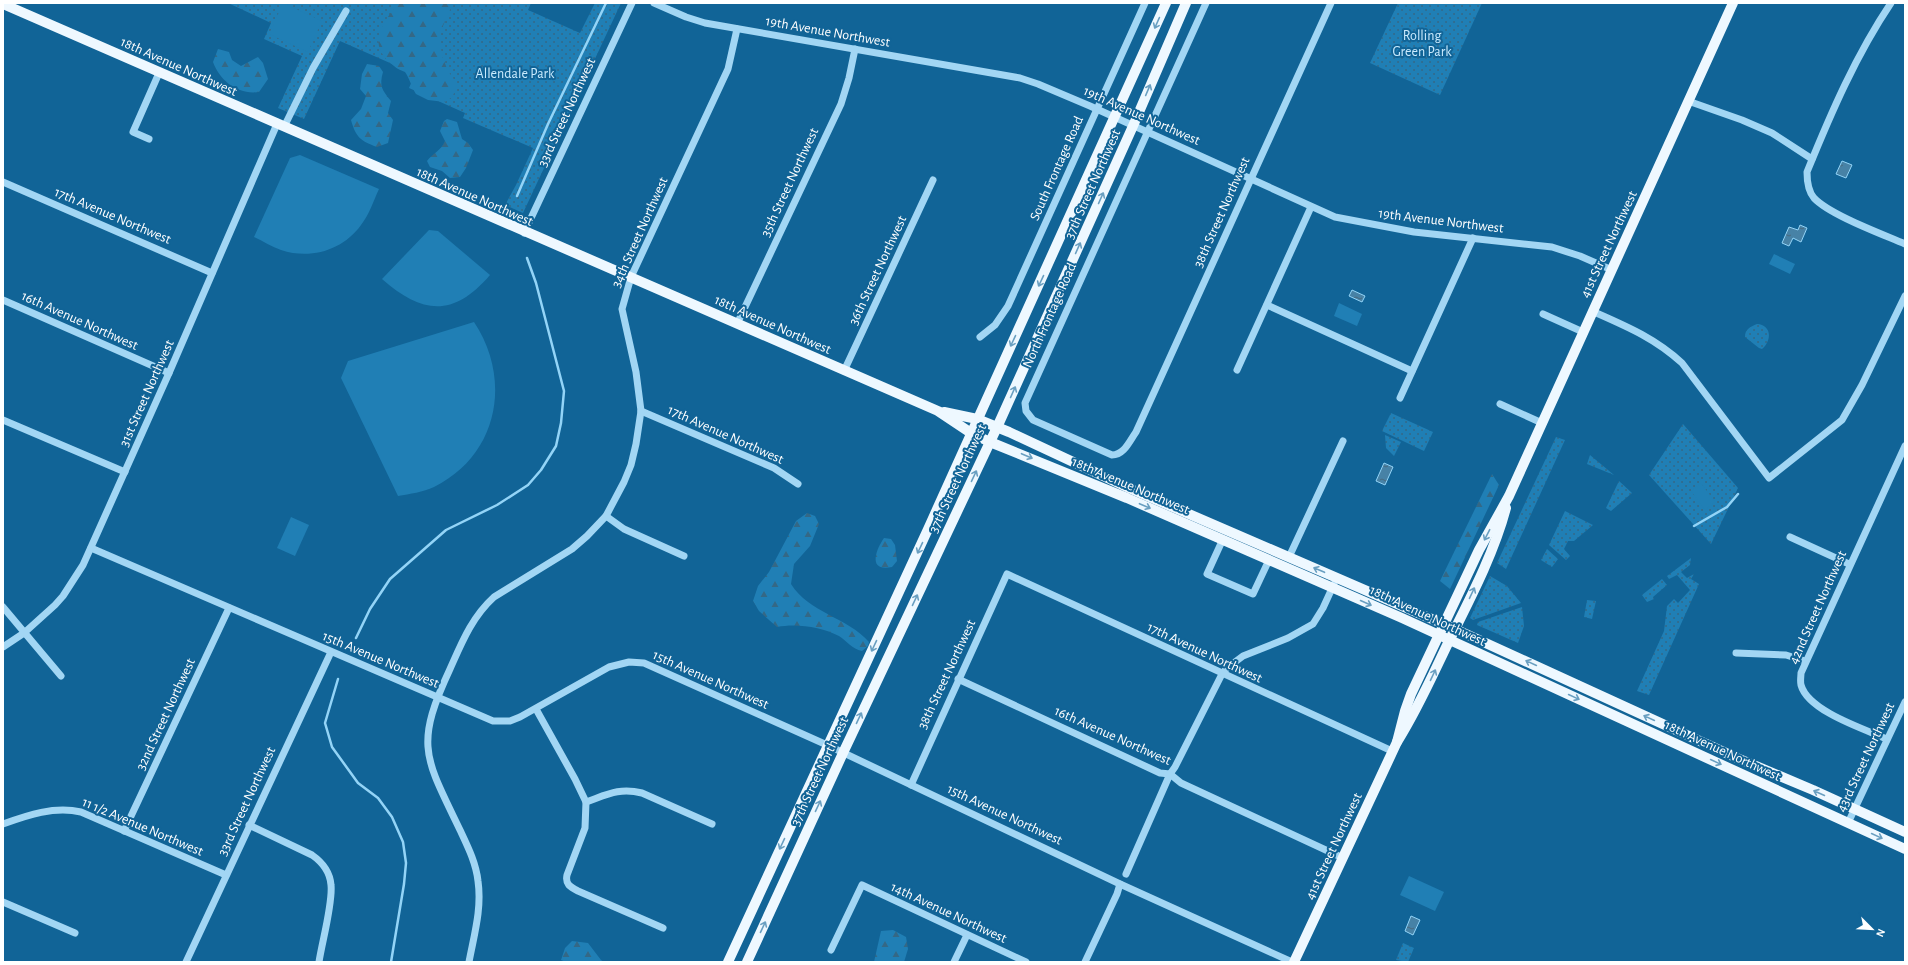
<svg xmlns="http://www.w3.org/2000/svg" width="1908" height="965" viewBox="0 0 1908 965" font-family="'Alegreya Sans',sans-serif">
	<defs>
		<pattern id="grass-dots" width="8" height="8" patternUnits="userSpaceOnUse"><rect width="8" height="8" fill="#207fb5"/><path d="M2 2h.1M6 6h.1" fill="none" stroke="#346886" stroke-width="1.8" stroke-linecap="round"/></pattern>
		<pattern id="forest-firs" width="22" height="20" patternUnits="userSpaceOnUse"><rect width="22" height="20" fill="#207fb5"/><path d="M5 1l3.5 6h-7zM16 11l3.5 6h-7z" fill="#346886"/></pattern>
		<pattern id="water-ripples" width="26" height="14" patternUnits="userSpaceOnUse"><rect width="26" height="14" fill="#4782a6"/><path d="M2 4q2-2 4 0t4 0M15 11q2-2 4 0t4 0" fill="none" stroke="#496a7e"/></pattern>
	</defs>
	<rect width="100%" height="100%" fill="#116497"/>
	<g fill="url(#grass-dots)">
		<path d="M 228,3 L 531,3 L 528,10 L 580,33 L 595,3 L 621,3 L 523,213 L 505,205 L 516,185 L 533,148 L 463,118 L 465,113 L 409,88 L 415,74 L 340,41 L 304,119 L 278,108 L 302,56 L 264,39 L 271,23 Z"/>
		<path d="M 1398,3 L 1482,3 L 1440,95 L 1370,63 Z"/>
		<path d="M 1757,324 C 1772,325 1772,341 1762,349 L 1759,348 L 1745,337 C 1745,329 1750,327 1757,324 Z"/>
		<path d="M 1391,413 L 1433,432 L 1424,451 L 1382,431 Z"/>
		<path d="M 1683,424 L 1738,488 L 1711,544 L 1649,475 Z"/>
		<path d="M 1385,435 L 1401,442 L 1394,456 L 1386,448 Z"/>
		<path d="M 1556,437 L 1565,440 L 1506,569 L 1497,563 Z"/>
		<path d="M 1590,455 L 1614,475 L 1587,464 Z"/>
		<path d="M 1619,481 L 1632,493 L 1611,511 L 1606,508 Z"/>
		<path d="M 1565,511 L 1593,525 L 1574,541 L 1568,541 L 1564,549 L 1570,556 L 1566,560 L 1549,545 Z"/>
		<path d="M 1547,549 L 1558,559 L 1552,567 L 1541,560 Z"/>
		<path d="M 1691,558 L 1690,565 L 1681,572 L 1687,578 L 1694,574 L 1691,579 L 1699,584 L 1649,695 L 1637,691 L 1664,631 L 1667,606 L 1674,599 L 1678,603 L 1690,590 L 1677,575 L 1669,579 L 1667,576 Z"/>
		<path d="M 1490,576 L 1507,586 L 1521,603 L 1473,620 L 1470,618 Z"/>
		<path d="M 1662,579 L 1667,585 L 1653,597 L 1654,599 L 1647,602 L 1642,595 Z"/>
		<path d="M 1587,600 L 1596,601 L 1592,619 L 1584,617 Z"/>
		<path d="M 1522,607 L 1524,626 L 1518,643 L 1477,625 L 1478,622 Z"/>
		<path d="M 1403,943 L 1414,948 L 1408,962 L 1396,960 Z"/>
	</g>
	<g fill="url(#forest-firs)">
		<path d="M 398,3 L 453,3 L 439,35 L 442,56 L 448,71 L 455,81 L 455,91 L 452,97 L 445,102 L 428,100 L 416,94 C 413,90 408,75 405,72 C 401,70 397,69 394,66 C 366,44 381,26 398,3 Z"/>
		<path d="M 218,49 L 229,52 L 232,60 L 241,66 L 258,57 L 263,63 L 268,79 L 259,92 C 238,95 220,81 213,62 Z"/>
		<path d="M 367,64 L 379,66 L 383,72 C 379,86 382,90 391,101 L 388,113 L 393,120 L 388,143 L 377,147 C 361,141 356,138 351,120 L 361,109 L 366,96 L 360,89 L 362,74 Z"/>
		<path d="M 447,119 L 457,122 L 462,139 L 468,143 L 473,150 L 466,168 L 460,177 L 450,178 L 442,171 L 430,167 L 427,161 C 433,153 441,151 445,141 L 440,131 L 444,121 Z"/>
		<path d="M 1492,474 L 1499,485 L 1450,589 L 1440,581 Z"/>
		<path d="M 807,513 L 815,516 L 819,524 L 810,546 L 794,564 L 791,584 C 809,613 847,617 869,642 L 868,646 L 862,651 C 852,649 847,641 839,636 C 822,627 796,623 777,627 L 759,611 L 753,601 L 758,586 L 769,572 L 796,521 Z"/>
		<path d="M 884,538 L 891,539 L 895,545 L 897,561 L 892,567 C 868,572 875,551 884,538 Z"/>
		<path d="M 893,930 L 906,937 L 908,949 L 904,962 L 874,962 L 881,931 Z"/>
		<path d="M 572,941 L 588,943 L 601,960 L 604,962 L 566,962 L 561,960 L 565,948 Z"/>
	</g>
	<g fill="#207fb5">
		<path d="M 283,3 L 322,21 L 308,52 L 269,34 Z"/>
		<path d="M 300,155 L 379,189 C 373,202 369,215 361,225 C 343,250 311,260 281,250 C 272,247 263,241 254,237 L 290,158 Z"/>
		<path d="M 429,230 L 438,231 L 490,275 C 453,318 422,314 382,279 Z"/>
		<path d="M 1774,254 L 1795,264 L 1790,274 L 1769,264 Z"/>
		<path d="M 1339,303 L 1362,314 L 1357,326 L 1334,316 Z"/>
		<path d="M 474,322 C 512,379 499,455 434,487 C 423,492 410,494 398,496 L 341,378 L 348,361 Z"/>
		<path d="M 1701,483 L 1715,502 L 1705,510 L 1691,491 Z"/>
		<path d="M 291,517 L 309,525 L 295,556 L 277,548 Z"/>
		<path d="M 1409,876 L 1444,892 L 1435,911 L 1400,895 Z"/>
	</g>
	<g fill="url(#water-ripples)" stroke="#93d4f7">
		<path d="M 1842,161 L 1852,165 L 1846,178 L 1836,174 Z"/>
		<path d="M 1800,225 L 1807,228 L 1801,242 L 1793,238 L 1789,246 L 1782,243 L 1789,227 L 1798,230 Z"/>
		<path d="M 1352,290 L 1365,296 L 1362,302 L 1349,296 Z"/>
		<path d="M 1384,463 L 1393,467 L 1385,485 L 1376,481 Z"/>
		<path d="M 1411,916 L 1420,920 L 1413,935 L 1405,931 Z"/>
	</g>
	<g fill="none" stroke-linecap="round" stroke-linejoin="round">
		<g stroke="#93d4f7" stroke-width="2.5">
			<path d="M 517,196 L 548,124 L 606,3"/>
			<path d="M 1694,526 L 1727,507 L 1738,494"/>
			<path d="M 356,638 L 370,609 L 390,579 L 446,530 L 497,505 L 528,485 L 541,470 L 556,446 L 561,423 L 564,391 L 536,283 L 527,258"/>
			<path d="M 338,679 L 325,723 L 332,747 L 358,783 L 378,798 L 392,817 L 403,842 L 406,863 L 404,884 L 391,962"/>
		</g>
		<g stroke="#a2d6f4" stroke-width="7">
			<path d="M 654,3 L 686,17 L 705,23 L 1020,78 L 1038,84 L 1090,106 L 1335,217 L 1414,232 L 1552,247 L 1580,256 L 1612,270"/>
			<path d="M 1206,3 L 1025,403 L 1026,411 L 1033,420 L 1112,455 C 1124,455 1129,442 1136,432 L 1331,3"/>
			<path d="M 1891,3 C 1856,55 1831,113 1807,172 C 1807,180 1808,191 1814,198 C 1830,215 1882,234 1905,244"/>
			<path d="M 1688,101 L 1742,120 L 1772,133 L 1812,159"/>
			<path d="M 284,127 L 313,68 L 346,11"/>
			<path d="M 149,139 L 133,132 L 159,73"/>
			<path d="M 3,182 L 212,273"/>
			<path d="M 524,233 L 632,3"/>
			<path d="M 3,300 L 169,373"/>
			<path d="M 1267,305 L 1412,371"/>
			<path d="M 1592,311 C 1626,326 1655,338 1682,363 L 1769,478 L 1842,420 L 1862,385 L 1905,296"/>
			<path d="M 1543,314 L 1583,332"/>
			<path d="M 737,324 L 841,104 L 849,78 L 855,49"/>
			<path d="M 980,337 L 995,325 L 1008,306 L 1145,3"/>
			<path d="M 1237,370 L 1311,207"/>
			<path d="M 844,371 L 933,180"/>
			<path d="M 1400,398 L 1473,238"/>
			<path d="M 1500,404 L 1542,423"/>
			<path d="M 641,411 L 774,468 L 798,484"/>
			<path d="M 3,420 L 125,472"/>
			<path d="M 606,516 L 624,529 L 684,556"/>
			<path d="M 1790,537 L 1849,564"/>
			<path d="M 1223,539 L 1207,574 L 1253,594 L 1269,560"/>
			<path d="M 91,548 L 493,721 L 510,721 L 520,717 L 609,667 L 629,662 L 644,663 L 827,745 L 1120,884 L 1292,962"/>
			<path d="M 1289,557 L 1343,441"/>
			<path d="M 3,607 L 61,676"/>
			<path d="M 3,647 L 24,633 L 55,605 L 63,596 L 83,565 L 169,373 L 277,124"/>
			<path d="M 1736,653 L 1786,655 L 1805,661"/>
			<path d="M 958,679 L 1160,773 L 1170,774 L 1181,783 L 1343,858"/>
			<path d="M 536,709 L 575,779 L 586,802 L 585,828 L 567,875 C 565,884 570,887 578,891 L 663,928"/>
			<path d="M 1887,739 C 1864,729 1808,711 1801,685 C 1800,681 1801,676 1801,673 L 1905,446"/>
			<path d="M 911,785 L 1007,574 L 1392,751"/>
			<path d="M 586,802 C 606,795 619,787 642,793 L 712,824"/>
			<path d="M 1848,823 L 1905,702"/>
			<path d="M 3,824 C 28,815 54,806 81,812 L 226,875"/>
			<path d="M 249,825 L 312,855 C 322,862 330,872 331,885 C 333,903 322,942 319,962"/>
			<path d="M 124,831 L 229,608"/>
			<path d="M 1126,874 L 1170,774 L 1175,767 L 1222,674 L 1227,668 L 1243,656 L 1288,638 L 1313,624 L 1323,608 L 1334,584"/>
			<path d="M 3,902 L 75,933"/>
			<path d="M 831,950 L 862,885 L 1026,962"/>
			<path d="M 186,962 L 331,652"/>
			<path d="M 469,962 C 474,935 482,909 478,881 C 476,863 468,847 460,830 C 425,757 414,746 450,669 C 462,642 472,617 494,597 L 572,549 L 587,536 L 606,516 L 624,482 L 631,465 L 636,444 L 641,411 L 636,372 L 622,309 L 631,277 L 728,69 L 737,29"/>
			<path d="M 954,962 L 967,935"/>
			<path d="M 1085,962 L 1117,894 L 1120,884"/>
		</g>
		<g stroke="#eef8ff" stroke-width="10">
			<path d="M 3,4 C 314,140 625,277 938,411 L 971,433 L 990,442 L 1127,498 L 1402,618 L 1905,849"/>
			<path d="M 944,412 L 977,419 L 1009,432 L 1131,489 L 1455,629 L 1737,758 L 1813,790 L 1905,832"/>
			<path d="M 1397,742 L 1405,711 L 1411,694 L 1479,550 L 1509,496 L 1733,3"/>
			<path d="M 728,962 L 929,527 L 1166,3"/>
			<path d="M 747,962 L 843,753 L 999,423 L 1133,126 L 1186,3"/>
			<path d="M 1294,962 L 1397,742 C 1418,709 1433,674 1450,639 C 1471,597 1494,553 1506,508"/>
		</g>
	</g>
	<defs><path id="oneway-shaft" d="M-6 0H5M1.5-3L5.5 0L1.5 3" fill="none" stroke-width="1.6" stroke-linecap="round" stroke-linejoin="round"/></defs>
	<g stroke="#699fc1">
		<use href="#oneway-shaft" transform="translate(1157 23) rotate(114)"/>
		<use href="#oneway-shaft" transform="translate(1148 90) rotate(-67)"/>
		<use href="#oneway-shaft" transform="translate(1101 198) rotate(-66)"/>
		<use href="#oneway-shaft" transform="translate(1078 248) rotate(-66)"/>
		<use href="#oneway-shaft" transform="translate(1041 281) rotate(115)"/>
		<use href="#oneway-shaft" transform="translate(1013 341) rotate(115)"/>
		<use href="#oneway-shaft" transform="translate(1013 392) rotate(-66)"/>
		<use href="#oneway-shaft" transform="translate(1027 456) rotate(23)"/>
		<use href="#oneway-shaft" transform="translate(974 476) rotate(-65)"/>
		<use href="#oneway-shaft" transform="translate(1145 506) rotate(23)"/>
		<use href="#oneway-shaft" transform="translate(1487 535) rotate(117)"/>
		<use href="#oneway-shaft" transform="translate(920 548) rotate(115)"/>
		<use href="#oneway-shaft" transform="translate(1319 570) rotate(-157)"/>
		<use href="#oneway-shaft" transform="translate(1472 593) rotate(-65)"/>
		<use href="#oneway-shaft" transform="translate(915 600) rotate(-65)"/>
		<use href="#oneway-shaft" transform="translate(1366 603) rotate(24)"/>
		<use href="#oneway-shaft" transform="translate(874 646) rotate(115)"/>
		<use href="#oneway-shaft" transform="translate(1531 663) rotate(-155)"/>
		<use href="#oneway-shaft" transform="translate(1433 675) rotate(-65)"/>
		<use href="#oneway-shaft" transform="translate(1574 697) rotate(25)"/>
		<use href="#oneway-shaft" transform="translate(859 718) rotate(-65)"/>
		<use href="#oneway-shaft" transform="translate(1649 718) rotate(-155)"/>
		<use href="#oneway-shaft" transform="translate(1716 762) rotate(25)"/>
		<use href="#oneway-shaft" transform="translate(1819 793) rotate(-156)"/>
		<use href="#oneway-shaft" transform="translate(818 806) rotate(-65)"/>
		<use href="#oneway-shaft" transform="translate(1877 836) rotate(25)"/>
		<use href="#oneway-shaft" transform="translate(782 844) rotate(115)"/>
		<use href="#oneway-shaft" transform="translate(763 927) rotate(-65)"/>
	</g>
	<g text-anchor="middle" stroke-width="4" stroke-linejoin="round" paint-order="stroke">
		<g font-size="14" fill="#fff" stroke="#116497">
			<text transform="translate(828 31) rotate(10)" y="5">19th Avenue Northwest</text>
			<text transform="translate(179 66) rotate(24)" y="5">18th Avenue Northwest</text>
			<text transform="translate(566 112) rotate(-65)" y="5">33rd Street Northwest</text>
			<text transform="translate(1142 115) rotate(24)" y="5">19th Avenue Northwest</text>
			<text transform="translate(1056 168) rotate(-66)" y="5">South Frontage Road</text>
			<text transform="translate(789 182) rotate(-65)" y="5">35th Street Northwest</text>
			<text transform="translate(1092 184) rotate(-66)" y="5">37th Street Northwest</text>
			<text transform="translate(475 196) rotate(24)" y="5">18th Avenue Northwest</text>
			<text transform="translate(1221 212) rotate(-66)" y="5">38th Street Northwest</text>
			<text transform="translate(113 215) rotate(23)" y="5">17th Avenue Northwest</text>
			<text transform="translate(1441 220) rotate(7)" y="5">19th Avenue Northwest</text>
			<text transform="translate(639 232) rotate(-66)" y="5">34th Street Northwest</text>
			<text transform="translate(1608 244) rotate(-65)" y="5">41st Street Northwest</text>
			<text transform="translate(877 270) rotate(-65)" y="5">36th Street Northwest</text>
			<text transform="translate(1049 315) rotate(-66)" y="5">North Frontage Road</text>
			<text transform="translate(80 320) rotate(24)" y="5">16th Avenue Northwest</text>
			<text transform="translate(773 324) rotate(24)" y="5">18th Avenue Northwest</text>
			<text transform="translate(146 393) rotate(-66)" y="5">31st Street Northwest</text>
			<text transform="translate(726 434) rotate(24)" y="5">17th Avenue Northwest</text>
			<text transform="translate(957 478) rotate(-65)" y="5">37th Street Northwest</text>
			<text transform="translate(1131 485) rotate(23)" y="5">18th Avenue Northwest</text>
			<text transform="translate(1817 607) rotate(-66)" y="5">42nd Street Northwest</text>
			<text transform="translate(1428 615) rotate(25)" y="5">18th Avenue Northwest</text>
			<text transform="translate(1205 652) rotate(25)" y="5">17th Avenue Northwest</text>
			<text transform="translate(381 659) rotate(23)" y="5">15th Avenue Northwest</text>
			<text transform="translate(946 674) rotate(-65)" y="5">38th Street Northwest</text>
			<text transform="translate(711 679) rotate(24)" y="5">15th Avenue Northwest</text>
			<text transform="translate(165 714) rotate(-65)" y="5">32nd Street Northwest</text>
			<text transform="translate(1113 735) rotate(24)" y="5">16th Avenue Northwest</text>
			<text transform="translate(1723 750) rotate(25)" y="5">18th Avenue Northwest</text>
			<text transform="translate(1865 757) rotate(-65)" y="5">43rd Street Northwest</text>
			<text transform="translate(819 771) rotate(-65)" y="5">37th Street Northwest</text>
			<text transform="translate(246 801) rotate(-65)" y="5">33rd Street Northwest</text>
			<text transform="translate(1005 814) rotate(25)" y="5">15th Avenue Northwest</text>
			<text transform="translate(143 826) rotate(23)" y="5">11 1/2 Avenue Northwest</text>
			<text transform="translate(1333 846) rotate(-65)" y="5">41st Street Northwest</text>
			<text transform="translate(949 912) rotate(25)" y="5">14th Avenue Northwest</text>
		</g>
		<g font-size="14" fill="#caebfe" stroke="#116497">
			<text x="1422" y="40">Rolling<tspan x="1422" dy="16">Green Park</tspan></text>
			<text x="515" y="78">Allendale Park</text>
		</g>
	</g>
	<rect width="1908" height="965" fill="none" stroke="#ffffff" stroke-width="8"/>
	<g transform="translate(1872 929) rotate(114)" stroke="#116497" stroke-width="3" paint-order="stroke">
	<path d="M0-3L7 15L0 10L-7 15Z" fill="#ffffff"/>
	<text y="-6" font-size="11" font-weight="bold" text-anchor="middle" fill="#ffffff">N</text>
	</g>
</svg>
